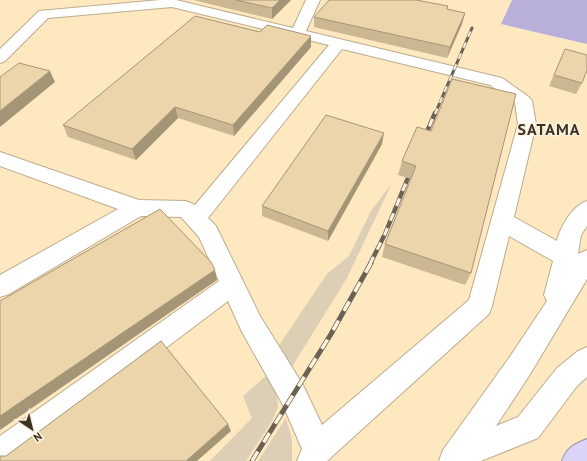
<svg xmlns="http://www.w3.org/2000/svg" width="587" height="461" viewBox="0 0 587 461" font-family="'PT Sans',sans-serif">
	<rect width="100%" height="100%" fill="#fdf2df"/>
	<path fill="#fee8c0" d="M 0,0 L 512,0 L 501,24 L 587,44 L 587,461 L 233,461 L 222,450 L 210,461 L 0,461 Z"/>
	<g fill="#ddcfb5">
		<path d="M 392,183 L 347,278 L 290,370 L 276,350 L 327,274 L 349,256 L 371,211 Z"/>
		<path d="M 266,376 L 277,393 L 278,407 L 271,423 L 246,461 L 210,461 L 252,418 L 243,396 Z"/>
		<path d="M 286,418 L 292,440 L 292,461 L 258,461 Z"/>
	</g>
	<path fill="#b8b0db" d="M 512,0 L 587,0 L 587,44 L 501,24 Z"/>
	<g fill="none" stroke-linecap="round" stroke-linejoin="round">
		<defs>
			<path id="minor" d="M 160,0 L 176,0 L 293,28 L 306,0 L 320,0 L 306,31 L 502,78 L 529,97 L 532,101 L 536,124 L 514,217 L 557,241 C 560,227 573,205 587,201 L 587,226 L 581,235 L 578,254 L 587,250 L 587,279 L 529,376 L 496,426 L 518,417 L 557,368 L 578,351 L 587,347 L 587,377 L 577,386 L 538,438 L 481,461 L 439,461 L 443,450 L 509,358 L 547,301 L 544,295 L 553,261 L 509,236 L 492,306 L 489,314 L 327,461 L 297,461 L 302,449 L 283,405 L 242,332 L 228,301 L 16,461 L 0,461 L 0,436 L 219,281 L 199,237 L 181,217 L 141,216 L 9,294 L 0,297 L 0,275 L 118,209 L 0,166 L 0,152 L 139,200 L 186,201 L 195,205 L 329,45 L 172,7 L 48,18 L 5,61 L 0,63 L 0,49 L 39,11 ZM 342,49 L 490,85 L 515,103 L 518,124 L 469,300 L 322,425 L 303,385 L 260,316 L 216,226 L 208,218 Z"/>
			<path id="major" d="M 587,439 L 587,461 L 562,461 C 567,447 573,445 587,439 Z"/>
		</defs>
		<use href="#minor" stroke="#bdac8d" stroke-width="2"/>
		<use href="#major" stroke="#9389ab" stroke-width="2"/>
		<use href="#minor" fill="#fff" fill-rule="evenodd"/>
		<use href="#major" fill="#dbd4f8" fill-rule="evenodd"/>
		<defs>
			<path id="rail-far2" d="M 435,114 L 472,28"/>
			<g id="rail-far1">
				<path d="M 423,141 L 435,113"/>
				<path d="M 370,264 L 385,234 L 412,168"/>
			</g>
			<path id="rail" d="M 252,461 L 331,334 L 371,263"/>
		</defs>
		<use href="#rail-far2" stroke="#6a6254" stroke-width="3"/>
		<use href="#rail-far1" stroke="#6a6254" stroke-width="4.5"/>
		<use href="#rail" stroke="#6a6254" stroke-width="5"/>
		<use href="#rail-far2" stroke="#fdf2df" stroke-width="2" stroke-dasharray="6" stroke-linecap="butt"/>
		<use href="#rail-far1" stroke="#fdf2df" stroke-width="3" stroke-dasharray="8" stroke-linecap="butt"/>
		<use href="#rail" stroke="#fdf2df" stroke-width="3.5" stroke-dasharray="11" stroke-linecap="butt"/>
	</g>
	<g fill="#cbb792">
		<path d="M 193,0 L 291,0 L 272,19 Z"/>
		<path d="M 448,6 L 447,9 L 465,13 L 462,24 L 447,58 L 314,27 L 314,17 Z"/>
		<path d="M 311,47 L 234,136 L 178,118 L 136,160 L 68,137 L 63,125 Z"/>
		<path d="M 565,49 L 582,83 L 576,94 L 549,86 Z"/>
		<path d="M 417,127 L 471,273 L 465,285 L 382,257 L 385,244 L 411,179 L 398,175 L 402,161 Z"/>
		<path d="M 382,144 L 328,241 L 262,216 L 262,206 Z"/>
	</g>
	<g fill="#a59577">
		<path d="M 280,0 L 291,0 L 272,19 L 272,8 Z"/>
		<path d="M 465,13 L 462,24 L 447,58 L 450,47 Z"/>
		<path d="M 311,36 L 311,47 L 234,136 L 233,125 Z"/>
		<path d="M 50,71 L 55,82 L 0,127 L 0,111 Z"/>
		<path d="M 175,107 L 178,118 L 136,160 L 132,149 Z"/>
		<path d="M 384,133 L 382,144 L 328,241 L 328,231 Z"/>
		<path d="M 215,270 L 217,280 L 0,430 L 0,416 Z"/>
		<path d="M 228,424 L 231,431 L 197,461 L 186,461 Z"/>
	</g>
	<g fill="#ecd5aa" stroke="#a59577">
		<path d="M 236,0 L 280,0 L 272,8 Z"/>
		<path d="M 329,0 L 416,0 L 448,6 L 447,9 L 465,13 L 450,47 L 314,17 Z"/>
		<path d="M 195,16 L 260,32 L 267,25 L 311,36 L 233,125 L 175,107 L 132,149 L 63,125 Z"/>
		<path d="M 565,49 L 587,55 L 587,70 L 582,83 L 554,75 Z"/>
		<path d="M 19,63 L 50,71 L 0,111 L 0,77 Z"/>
		<path d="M 452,79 L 516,94 L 471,273 L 385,244 L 416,166 L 402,161 L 417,127 L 431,131 Z"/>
		<path d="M 326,115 L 384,133 L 328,231 L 262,206 Z"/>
		<path d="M 160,209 L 211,262 L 215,270 L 0,416 L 0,301 Z"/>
		<path d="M 161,341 L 228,424 L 186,461 L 0,461 L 0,456 L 6,456 Z"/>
	</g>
	<g text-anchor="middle" stroke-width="3" stroke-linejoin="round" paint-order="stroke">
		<g font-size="16" font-weight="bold" letter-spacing="1" fill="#3a3326" stroke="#fdf2df">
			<text x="549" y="135">SATAMA</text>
		</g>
	</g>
	<g transform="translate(32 429) rotate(145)" stroke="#fdf2df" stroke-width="3" paint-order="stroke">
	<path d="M0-3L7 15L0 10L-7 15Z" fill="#3a3326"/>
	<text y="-6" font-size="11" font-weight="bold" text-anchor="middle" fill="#3a3326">N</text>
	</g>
</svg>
